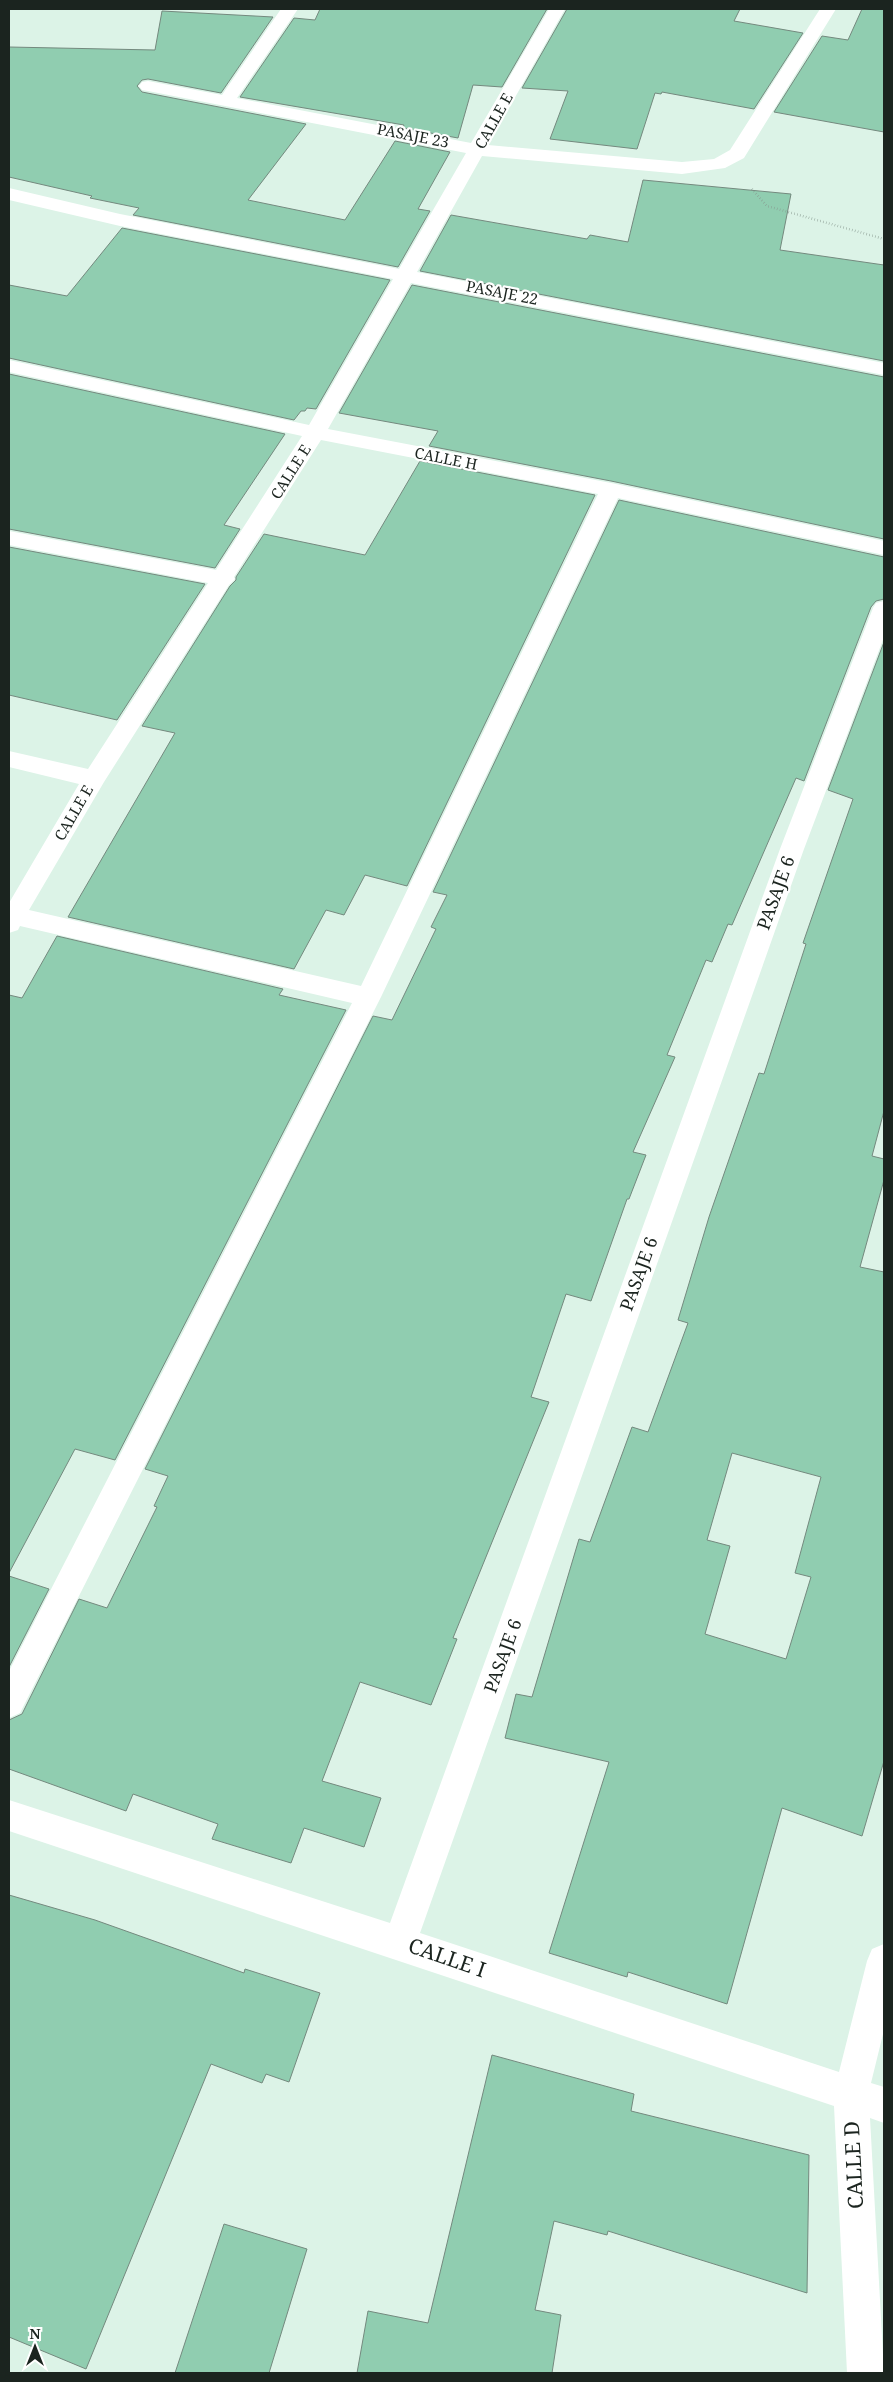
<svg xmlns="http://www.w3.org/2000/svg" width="893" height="2382" viewBox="0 0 893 2382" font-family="'Noto Serif',serif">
	<rect width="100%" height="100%" fill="#dcf3e7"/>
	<g fill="#90cdb0" stroke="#74897e" fill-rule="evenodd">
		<path d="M 320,9 L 547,9 L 502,87 L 473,85 L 458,138 L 403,128 L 404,125 L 240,97 L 294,18 L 315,20 Z"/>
		<path d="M 567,9 L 740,9 L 734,21 L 803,33 L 754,109 L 662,92 L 661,94 L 655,93 L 637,149 L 550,139 L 568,91 L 522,88 Z"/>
		<path d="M 862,9 L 884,9 L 884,132 L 774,112 L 822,36 L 848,40 Z"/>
		<path d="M 162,11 L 273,17 L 221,93 L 148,79 L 142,80 L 137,86 L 142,92 L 306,124 L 248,200 L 345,220 L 395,141 L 450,152 L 418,209 L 430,211 L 398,267 L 133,215 L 139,208 L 90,198 L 92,196 L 9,177 L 9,47 L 155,50 Z"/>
		<path d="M 643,180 L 791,194 L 780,250 L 884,265 L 884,361 L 420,271 L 451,215 L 587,239 L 590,235 L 628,242 Z"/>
		<path d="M 122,228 L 390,280 L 316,409 L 307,408 L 305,411 L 301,411 L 294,420 L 9,358 L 9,285 L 67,296 Z"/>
		<path d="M 412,285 L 884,377 L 884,539 L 611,481 L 429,446 L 438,431 L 339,413 Z"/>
		<path d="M 9,374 L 285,434 L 224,525 L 240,529 L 215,568 L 9,529 Z"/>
		<path d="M 420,461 L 595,495 L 407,886 L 365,875 L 344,915 L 326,910 L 294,969 L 68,917 L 175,733 L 142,726 L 230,586 L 236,580 L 236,577 L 264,534 L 365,555 Z"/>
		<path d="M 619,500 L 884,557 L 884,599 L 876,601 L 871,607 L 804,781 L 796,778 L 732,925 L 728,924 L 712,962 L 706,960 L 667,1055 L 675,1057 L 633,1152 L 646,1155 L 629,1199 L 627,1199 L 591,1301 L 566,1294 L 531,1397 L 549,1402 L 453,1638 L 457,1639 L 431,1705 L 360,1682 L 322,1781 L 381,1798 L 364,1847 L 304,1828 L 291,1863 L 212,1839 L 218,1824 L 133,1794 L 126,1811 L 9,1769 L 9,1720 L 22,1714 L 79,1599 L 107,1608 L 157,1507 L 154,1506 L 168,1476 L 145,1469 L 373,1016 L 392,1020 L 436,929 L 431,927 L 447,895 L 433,892 Z"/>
		<path d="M 9,547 L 205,584 L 117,720 L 9,695 Z"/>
		<path d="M 884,642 L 884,1111 L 872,1156 L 884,1159 L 884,1180 L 860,1267 L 884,1272 L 884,1761 L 862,1836 L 782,1808 L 727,2004 L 628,1972 L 627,1977 L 549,1953 L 609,1762 L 505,1738 L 516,1694 L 532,1697 L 579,1539 L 590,1542 L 632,1427 L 648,1432 L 688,1323 L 678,1320 L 709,1217 L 759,1073 L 764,1074 L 806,944 L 803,943 L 853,799 L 828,790 ZM 732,1453 L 821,1477 L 795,1573 L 811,1577 L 786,1659 L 705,1634 L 730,1546 L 707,1540 Z"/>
		<path d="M 57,936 L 283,989 L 279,995 L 346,1010 L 115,1460 L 75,1449 L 9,1573 L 9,995 L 22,998 Z"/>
		<path d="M 9,1576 L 49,1589 L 9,1667 Z"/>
		<path d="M 9,1895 L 95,1920 L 244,1973 L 245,1969 L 320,1993 L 289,2082 L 266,2074 L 262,2083 L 211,2064 L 86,2369 L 9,2337 Z"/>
		<path d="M 492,2055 L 634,2094 L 631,2111 L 809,2155 L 807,2293 L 608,2231 L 607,2235 L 554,2221 L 535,2310 L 561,2315 L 552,2373 L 357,2373 L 368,2311 L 428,2323 Z"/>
		<path d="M 224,2224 L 307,2249 L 269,2373 L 175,2373 Z"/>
	</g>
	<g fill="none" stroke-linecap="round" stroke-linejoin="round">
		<path stroke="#87988f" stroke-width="2.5" stroke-dasharray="0.5 2.5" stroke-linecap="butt" d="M 752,189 L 767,206 L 884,239"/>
		<g fill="#fff" fill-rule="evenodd">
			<path d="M 281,9 L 298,9 L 237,98 L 471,143 L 549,9 L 565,9 L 488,145 L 682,162 L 714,159 L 730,150 L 820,9 L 836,9 L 744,158 L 725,168 L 682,174 L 482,156 L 417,272 L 884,363 L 884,375 L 411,283 L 328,429 L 611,483 L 884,541 L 884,555 L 618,498 L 381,997 L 20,1713 L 9,1718 L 9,1671 L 352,1003 L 20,926 L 18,930 L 9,933 L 9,903 L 79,784 L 9,767 L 9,751 L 88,769 L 208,583 L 9,545 L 9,531 L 216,570 L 302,436 L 9,372 L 9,360 L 309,425 L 393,279 L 120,226 L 9,200 L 9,188 L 120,214 L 399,269 L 466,153 L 148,91 L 142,90 L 139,86 L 142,82 L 148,81 L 222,95 ZM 321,440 L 598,494 L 361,986 L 29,910 L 104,782 L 229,585 L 235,579 L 234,577 Z"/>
			<path d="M 884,601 L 884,637 L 804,849 L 420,1933 L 839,2072 L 867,1961 L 872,1949 L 884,1944 L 884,2030 L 871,2083 L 884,2087 L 884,2123 L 870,2118 L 884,2373 L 847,2373 L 834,2106 L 9,1831 L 9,1800 L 390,1923 L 780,849 L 873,608 L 876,603 Z"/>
		</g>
	</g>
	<g text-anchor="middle" stroke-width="4.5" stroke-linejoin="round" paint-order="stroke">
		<g font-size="15" fill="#1b241f" stroke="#fff">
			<text transform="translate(494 121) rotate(-61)" y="5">CALLE E</text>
			<text transform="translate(413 136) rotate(11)" y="5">PASAJE 23</text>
			<text transform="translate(502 293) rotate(11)" y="5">PASAJE 22</text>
			<text transform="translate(446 459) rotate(11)" y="5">CALLE H</text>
			<text transform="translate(291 472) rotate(-58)" y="5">CALLE E</text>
			<text transform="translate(74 813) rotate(-60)" y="5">CALLE E</text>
		</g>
		<g font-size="18" fill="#1b241f" stroke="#fff">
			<text transform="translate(776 893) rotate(-70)" y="6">PASAJE 6</text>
			<text transform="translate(639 1274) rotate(-70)" y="6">PASAJE 6</text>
			<text transform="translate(503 1656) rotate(-70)" y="6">PASAJE 6</text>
		</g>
		<g font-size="21" fill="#1b241f" stroke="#fff">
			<text transform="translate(447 1958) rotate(19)" y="7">CALLE I</text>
			<text transform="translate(854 2165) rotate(-93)" y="7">CALLE D</text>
		</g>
	</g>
	<rect width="893" height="2382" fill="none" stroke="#1b241f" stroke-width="20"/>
	<g transform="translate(35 2347)" stroke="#ffffff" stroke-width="4" paint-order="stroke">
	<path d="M0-4L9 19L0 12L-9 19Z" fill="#1b241f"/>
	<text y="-8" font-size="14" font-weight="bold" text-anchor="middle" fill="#1b241f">N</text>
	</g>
</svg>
